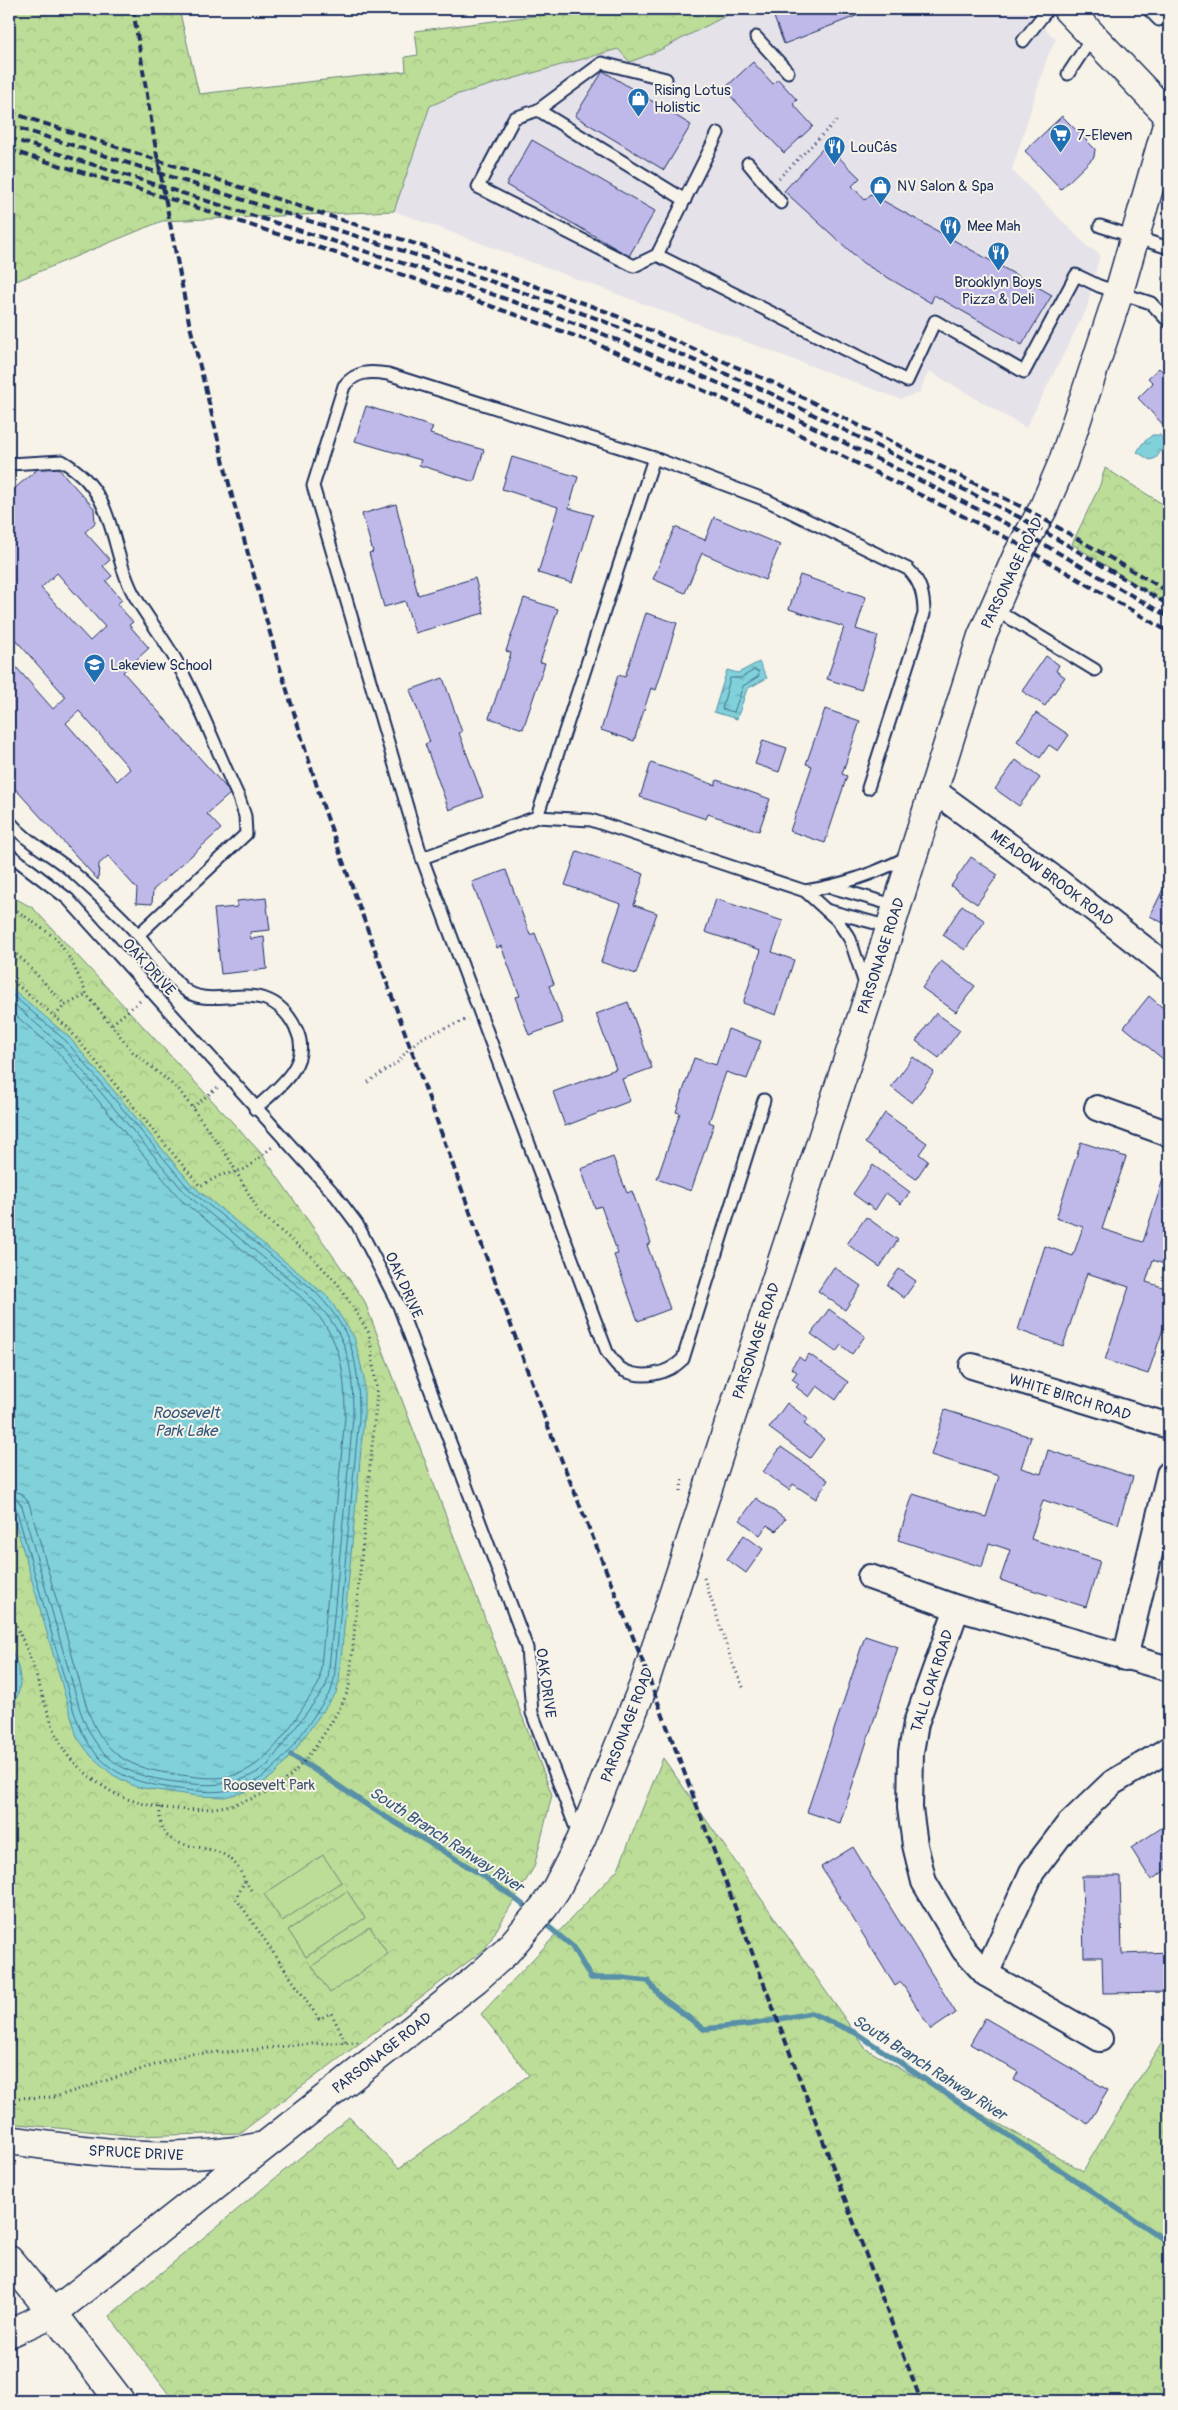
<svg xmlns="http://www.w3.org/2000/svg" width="1178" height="2410" viewBox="0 0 1178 2410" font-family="Pangolin,sans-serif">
	<defs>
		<pattern id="forest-crowns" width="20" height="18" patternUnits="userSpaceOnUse" patternTransform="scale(1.25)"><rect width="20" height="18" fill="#bcdd97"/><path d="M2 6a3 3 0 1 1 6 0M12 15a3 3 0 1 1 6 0" fill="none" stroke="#a1be85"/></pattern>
		<pattern id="water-ripples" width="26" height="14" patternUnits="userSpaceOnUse" patternTransform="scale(1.25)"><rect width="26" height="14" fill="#80d1da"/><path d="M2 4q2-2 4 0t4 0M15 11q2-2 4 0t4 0" fill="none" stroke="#68aab4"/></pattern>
	</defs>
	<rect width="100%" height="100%" fill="#f7f3e8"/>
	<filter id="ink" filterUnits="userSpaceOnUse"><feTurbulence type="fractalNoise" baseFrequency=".02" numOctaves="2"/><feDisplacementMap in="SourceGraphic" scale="10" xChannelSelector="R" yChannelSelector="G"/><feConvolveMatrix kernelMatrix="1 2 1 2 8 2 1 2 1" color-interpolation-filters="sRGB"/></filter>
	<g filter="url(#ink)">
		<path fill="#e6e2e9" d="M 739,9 L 1024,9 L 1056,39 L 1047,58 L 1012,170 L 1088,247 L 1100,254 L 1087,308 L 1026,428 L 929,371 L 919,393 L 900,399 L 394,211 L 430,106 L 455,95 L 619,49 L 658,51 Z"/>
		<g fill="url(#forest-crowns)" stroke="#6c867a">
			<path d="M 9,9 L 179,9 L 199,94 L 406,71 L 405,57 L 418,55 L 415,31 L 588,9 L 739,9 L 658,51 L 630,62 L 618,49 L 455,95 L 430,106 L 394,211 L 162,221 L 9,284 Z"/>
			<path d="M 1105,468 L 1169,508 L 1169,606 L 1072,544 L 1100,485 Z"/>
			<path d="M 9,895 L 33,908 L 260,1152 L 364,1300 L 552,1795 L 534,1867 L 485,1949 L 240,2133 L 135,2136 L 9,2123 Z"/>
			<path d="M 663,1758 L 866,2049 L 1083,2171 L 1169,2030 L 1169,2401 L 174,2401 L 109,2316 L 349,2117 L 399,2168 L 529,2075 L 481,2014 L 618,1869 Z"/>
		</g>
		<g fill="#bcdd97" stroke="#6c867a">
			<path d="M 323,1855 L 341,1882 L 282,1921 L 264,1894 Z"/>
			<path d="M 347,1891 L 365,1918 L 306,1957 L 288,1930 Z"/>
			<path d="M 370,1927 L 388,1954 L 330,1993 L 312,1966 Z"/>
		</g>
		<g fill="url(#water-ripples)" stroke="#5890a8">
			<path d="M 1152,435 L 1160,435 L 1164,441 L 1164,447 L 1156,458 L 1150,460 L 1137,452 L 1142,444 Z"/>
			<path d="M 759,662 L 767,678 L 747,689 L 737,719 L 714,712 L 727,670 L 738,673 Z"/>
			<path d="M 9,986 L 69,1037 L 193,1186 L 328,1297 L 354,1337 L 364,1378 L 364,1418 L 339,1681 L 336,1693 L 291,1755 L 275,1774 L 260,1785 L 240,1793 L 225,1797 L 198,1796 L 136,1787 L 113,1775 L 91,1756 L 77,1737 L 9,1501 Z"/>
			<path d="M 9,1645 C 21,1668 26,1689 9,1711 Z"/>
		</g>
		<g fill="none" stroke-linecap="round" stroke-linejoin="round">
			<g stroke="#437090" stroke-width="1">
				<path d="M 755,670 L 758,671 L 759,676 L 743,686 L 734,712 L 722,709 L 730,678 L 740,678 Z"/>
				<path d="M 9,992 L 66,1041 L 190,1190 L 310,1287 C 353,1328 359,1360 359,1417 L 334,1680 L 331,1691 C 311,1719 286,1764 256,1781 C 234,1793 211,1793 187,1790 C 127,1783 95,1772 74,1712 L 16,1508 L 9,1504"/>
				<path d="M 9,1000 L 61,1045 L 186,1194 L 305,1292 C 348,1331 353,1362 353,1417 L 328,1679 L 325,1688 L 267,1766 C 240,1785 216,1787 184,1783 C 129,1777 99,1765 80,1710 L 22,1506 L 17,1499 L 9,1497"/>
				<path d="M 9,1010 L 56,1050 L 181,1200 L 301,1297 C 340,1334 345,1365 345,1417 L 320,1677 L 318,1685 C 299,1712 280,1749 252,1767 C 232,1780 211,1779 189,1776 C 136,1770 106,1762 87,1708 L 29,1503 L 21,1493 L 9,1490"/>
			</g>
			<g stroke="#5890a8" stroke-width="5.5">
				<path d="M 291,1755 C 322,1773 350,1795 381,1814 C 432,1845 486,1874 532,1912"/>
				<path d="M 543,1922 L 572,1946 L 591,1978 L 622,1978 L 648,1981 L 662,1998 L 704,2029 L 753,2024 L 811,2013 L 856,2033 L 1169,2243"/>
			</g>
		</g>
		<g fill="#bfb9ea" stroke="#1b2f5e" fill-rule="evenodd">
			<path d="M 771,9 L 874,9 L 784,44 Z"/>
			<path d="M 753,62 L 773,84 L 778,79 L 797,100 L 793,104 L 813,126 L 784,153 L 724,89 Z"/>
			<path d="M 603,71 L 691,125 L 664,170 L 575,116 Z"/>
			<path d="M 1062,116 L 1095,149 L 1094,157 L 1061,189 L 1025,151 Z"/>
			<path d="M 532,140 L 655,211 L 629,256 L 506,185 Z"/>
			<path d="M 826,145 L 860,178 L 852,186 L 865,200 L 871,194 L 1052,295 L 1022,345 L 934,295 L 931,303 L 863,263 L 784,191 Z"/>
			<path d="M 1159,368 L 1169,378 L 1169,431 L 1138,398 L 1153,383 L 1148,378 Z"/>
			<path d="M 366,406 L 433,427 L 430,434 L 484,450 L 474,482 L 419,465 L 421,460 L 355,441 Z"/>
			<path d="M 512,457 L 578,477 L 569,508 L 593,515 L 572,583 L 538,573 L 558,507 L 502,489 Z"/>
			<path d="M 56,466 L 94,508 L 95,523 L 85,532 L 110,560 L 103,566 L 112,576 L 106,581 L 122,600 L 117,604 L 133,622 L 129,625 L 149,648 L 123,672 L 231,793 L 207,814 L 221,829 L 153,890 L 152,904 L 136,903 L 137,889 L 108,856 L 99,864 L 98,880 L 9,782 L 9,659 L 53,709 L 66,697 L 15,639 L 9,645 L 9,507 L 12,505 L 15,488 L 40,467 ZM 57,573 L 105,627 L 90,641 L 41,588 ZM 79,711 L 130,769 L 117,781 L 66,723 Z"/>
			<path d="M 396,504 L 418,595 L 475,578 L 484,613 L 415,633 L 405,601 L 384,607 L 369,553 L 373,552 L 362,514 Z"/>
			<path d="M 714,517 L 780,545 L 765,580 L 702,553 L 685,593 L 653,579 L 675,527 L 705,540 Z"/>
			<path d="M 800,575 L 866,597 L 856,629 L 878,636 L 861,690 L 827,679 L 844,627 L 789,609 Z"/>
			<path d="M 524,598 L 558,609 L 540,662 L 545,663 L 523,729 L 489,718 L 511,653 L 506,651 Z"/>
			<path d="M 646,613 L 677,623 L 656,690 L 651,688 L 634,741 L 601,730 L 618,675 L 625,677 Z"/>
			<path d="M 1046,656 L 1059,665 L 1056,671 L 1065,677 L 1045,706 L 1022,691 Z"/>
			<path d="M 443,678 L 462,732 L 459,733 L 483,797 L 449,810 L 425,744 L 430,742 L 410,690 Z"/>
			<path d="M 825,709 L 860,721 L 842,774 L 847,776 L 825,843 L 790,831 L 812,766 L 806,764 Z"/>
			<path d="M 1036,713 L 1069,735 L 1058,751 L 1049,745 L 1040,758 L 1017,741 Z"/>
			<path d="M 763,740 L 787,748 L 779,772 L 755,764 Z"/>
			<path d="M 1016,760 L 1040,778 L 1019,806 L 995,789 Z"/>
			<path d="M 651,763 L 715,785 L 717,780 L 770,799 L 759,831 L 708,814 L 706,819 L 640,797 Z"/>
			<path d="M 577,851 L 644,874 L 634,905 L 657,913 L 636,974 L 601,962 L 621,904 L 565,885 Z"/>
			<path d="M 971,857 L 998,875 L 977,904 L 951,886 Z"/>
			<path d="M 506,870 L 530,935 L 535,933 L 554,984 L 549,986 L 563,1023 L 529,1035 L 515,997 L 520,996 L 501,946 L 497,948 L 472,882 Z"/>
			<path d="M 1169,877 L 1169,926 L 1150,916 Z"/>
			<path d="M 266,898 L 270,930 L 250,932 L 251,939 L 264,937 L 267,969 L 221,974 L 214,909 L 237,907 L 237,901 Z"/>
			<path d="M 716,899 L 783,921 L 772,952 L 794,960 L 776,1015 L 743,1003 L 761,950 L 705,932 Z"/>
			<path d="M 962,905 L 985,921 L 965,950 L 943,935 Z"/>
			<path d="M 941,961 L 975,986 L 956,1012 L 922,988 Z"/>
			<path d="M 1149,996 L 1169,1013 L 1169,1064 L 1124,1027 Z"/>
			<path d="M 628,1002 L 652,1068 L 622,1079 L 630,1101 L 565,1126 L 553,1092 L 616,1069 L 596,1014 Z"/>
			<path d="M 936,1013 L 960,1030 L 939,1058 L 916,1041 Z"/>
			<path d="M 728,1029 L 761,1041 L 747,1079 L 726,1072 L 709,1122 L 714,1124 L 691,1191 L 657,1179 L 680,1113 L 676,1112 L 694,1058 L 716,1065 Z"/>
			<path d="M 913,1057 L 934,1072 L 912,1103 L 891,1087 Z"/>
			<path d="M 885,1113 L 927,1143 L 919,1154 L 928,1161 L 916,1179 L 865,1143 Z"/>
			<path d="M 1081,1142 L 1126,1157 L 1102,1229 L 1143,1242 L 1166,1170 L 1169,1171 L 1169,1266 L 1153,1260 L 1146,1282 L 1169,1289 L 1169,1311 L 1148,1374 L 1105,1360 L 1129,1287 L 1087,1273 L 1063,1346 L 1018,1330 L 1045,1246 L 1073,1256 L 1083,1227 L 1056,1218 Z"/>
			<path d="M 613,1157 L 627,1193 L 632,1191 L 651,1243 L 647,1245 L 670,1309 L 638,1321 L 614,1255 L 618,1254 L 601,1206 L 595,1208 L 581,1169 Z"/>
			<path d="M 873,1165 L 910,1192 L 901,1204 L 886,1193 L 875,1210 L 853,1194 Z"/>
			<path d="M 866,1217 L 898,1240 L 880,1267 L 847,1244 Z"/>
			<path d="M 834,1267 L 861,1286 L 845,1310 L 818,1291 Z"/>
			<path d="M 899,1269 L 916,1281 L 904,1298 L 887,1285 Z"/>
			<path d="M 829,1309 L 865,1336 L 852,1354 L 841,1345 L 836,1352 L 811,1334 Z"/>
			<path d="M 809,1354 L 848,1382 L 836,1400 L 817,1386 L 809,1397 L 796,1387 L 799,1384 L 792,1379 L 797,1372 L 791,1368 L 799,1357 L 804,1361 Z"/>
			<path d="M 787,1403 L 808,1419 L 804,1424 L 824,1439 L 810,1458 L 769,1428 Z"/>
			<path d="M 945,1410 L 1031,1437 L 1021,1468 L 1041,1474 L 1048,1450 L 1133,1477 L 1118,1524 L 1043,1500 L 1031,1539 L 1100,1561 L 1086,1607 L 1000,1580 L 1010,1550 L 989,1543 L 982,1567 L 898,1540 L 913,1494 L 986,1517 L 999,1476 L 931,1455 Z"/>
			<path d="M 781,1447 L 828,1480 L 816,1499 L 793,1484 L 789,1490 L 763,1472 Z"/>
			<path d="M 756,1498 L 785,1519 L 776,1531 L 767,1525 L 760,1535 L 740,1520 Z"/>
			<path d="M 744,1535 L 763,1549 L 746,1573 L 727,1559 Z"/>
			<path d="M 865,1636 L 898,1647 L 840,1823 L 807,1812 Z"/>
			<path d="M 1169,1823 L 1169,1868 L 1151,1880 L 1131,1848 Z"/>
			<path d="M 853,1847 L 956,2013 L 931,2030 L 901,1982 L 895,1986 L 821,1867 Z"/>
			<path d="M 1082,1876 L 1120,1876 L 1122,1954 L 1169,1952 L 1169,1992 L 1103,1993 L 1102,1957 L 1084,1957 Z"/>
			<path d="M 985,2018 L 1108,2090 L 1088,2124 L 1014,2080 L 1018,2072 L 970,2044 Z"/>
		</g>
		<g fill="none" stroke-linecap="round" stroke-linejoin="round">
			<defs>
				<g id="service">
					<path d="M 1148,9 L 1159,20 L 1169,11"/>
					<path d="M 756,37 L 788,72"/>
					<path d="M 1023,41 L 1048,9"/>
					<path d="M 1068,74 L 1093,36"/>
					<path d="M 538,110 L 685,200"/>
					<path d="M 718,133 L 657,255 L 907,381 L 935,321 L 1024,372 L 1076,275 L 1099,286 L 1151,303 L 1169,322"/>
					<path d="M 748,163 L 781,203"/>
					<path d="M 1100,226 L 1169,248"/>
					<path d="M 657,255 L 634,266 L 478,187 L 514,118 L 538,110 L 602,63 L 666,79"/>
					<path d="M 9,464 L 62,461 C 119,494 108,547 134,595 C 148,619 166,641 179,666 C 202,709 218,754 239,798 L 245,816 L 246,834 L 138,935"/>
					<path d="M 993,608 L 1095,670"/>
					<path d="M 537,817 L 654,458"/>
					<path d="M 9,821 C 27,843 53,855 74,873 C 96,893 120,914 140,937 C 154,954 168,974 184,989 C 214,1015 268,968 297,1031 C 312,1064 277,1089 255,1109"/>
					<path d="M 9,854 L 68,899 L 336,1196 L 357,1224 L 399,1306 L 527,1648 L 532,1713 L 579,1836"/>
					<path d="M 422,858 L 537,817 L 591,820 L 805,891 L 837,920 L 850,939 L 866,987"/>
					<path d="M 834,888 L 897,906"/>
					<path d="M 805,891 C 844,885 875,874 909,856"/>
					<path d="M 826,910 L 890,927"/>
					<path d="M 764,1100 L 683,1359 C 668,1374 643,1380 623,1370 C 617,1367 611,1358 607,1352 L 422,858 L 313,486 L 344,386 C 356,371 370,371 388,374 L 654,458 L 766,500 L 908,569 C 921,582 924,596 924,614 L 868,788"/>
				</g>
				<g id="minor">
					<path d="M 933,790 L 1059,882 L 1169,968"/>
					<path d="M 1097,1108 L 1169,1134"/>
					<path d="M 972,1366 L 1169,1426"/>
					<path d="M 870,1577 L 957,1608 L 1169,1669"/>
					<path d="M 957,1608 L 916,1723 L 911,1752 L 910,1808 L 915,1845 L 924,1882 L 964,1950 L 986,1974 L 1100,2039"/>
					<path d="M 1125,1658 L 1169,1474"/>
					<path d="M 986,1974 L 1032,1872 L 1067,1826 L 1112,1783 L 1169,1749"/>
				</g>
				<g id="tertiary">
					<path d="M 9,2140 C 91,2152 177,2164 259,2147"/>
					<path d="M 9,2260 L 53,2313 L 120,2401"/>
					<path d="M 9,2333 L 53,2313 L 476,1979 L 506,1952 L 544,1907 L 556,1889 L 581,1840 L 644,1684 L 869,995 L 982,636 L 1017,556 L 1043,509 L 1063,462 L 1119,292 L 1169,118"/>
				</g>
				<path id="secondary" d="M 1067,9 L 1169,116"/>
			</defs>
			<use href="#service" stroke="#1b2f5e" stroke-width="15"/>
			<use href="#minor" stroke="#1b2f5e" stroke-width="28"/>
			<use href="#tertiary" stroke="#1b2f5e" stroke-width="31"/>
			<use href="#secondary" stroke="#1b2f5e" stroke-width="31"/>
			<g stroke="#1b2f5e" stroke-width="3" stroke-dasharray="1 4" stroke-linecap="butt">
				<path d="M 1163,67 L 1165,68"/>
				<path d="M 779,178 L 837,120"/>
				<path d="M 9,905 L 57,939 L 72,962 L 87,995 L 133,1052 L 179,1090 L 228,1157 L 260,1214 L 311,1256 L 338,1284 L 369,1333 L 377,1393 L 349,1688 C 339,1715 305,1766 282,1783 C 238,1813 175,1817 125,1798 C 106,1791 84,1773 70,1758 C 54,1742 39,1681 30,1657 C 23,1640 15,1624 9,1608"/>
				<path d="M 9,948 L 23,960 L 65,1005"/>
				<path d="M 9,978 L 67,1027 L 200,1186 L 221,1175 L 246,1169 L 272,1147"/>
				<path d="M 55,1016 L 65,1005 L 87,995"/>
				<path d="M 112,1024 L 140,1001"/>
				<path d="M 368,1082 L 398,1062 L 410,1047 L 425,1036 L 468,1019"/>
				<path d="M 193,1107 L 218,1087"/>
				<path d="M 681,1491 L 682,1477"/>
				<path d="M 704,1578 L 732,1662 L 744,1689"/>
				<path d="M 160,1807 C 156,1858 203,1838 229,1858 C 239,1865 244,1880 251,1890"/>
				<path d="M 245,1881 L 236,1898 L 319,2019 L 331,2013 L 346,2042"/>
				<path d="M 9,2098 L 55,2097 L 189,2054 L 241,2051 L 306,2044 L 358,2042"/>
			</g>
			<use href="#service" stroke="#f7f3e8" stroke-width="11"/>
			<use href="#minor" stroke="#f7f3e8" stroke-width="24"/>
			<use href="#tertiary" stroke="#f7f3e8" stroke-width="28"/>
			<use href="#secondary" stroke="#f7f3e8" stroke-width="28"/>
			<g stroke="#1b2f5e" stroke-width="4" stroke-dasharray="8 4" stroke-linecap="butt">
				<path d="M 133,9 L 156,150 L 189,322 L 232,496 L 277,658 L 324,809 L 545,1419 L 639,1652 L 921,2401"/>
				<path d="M 9,112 L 428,248 L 605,311 L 774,383 L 1028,510 L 1169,592"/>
				<path d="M 9,125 L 425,258 L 601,320 L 770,393 L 1023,519 L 1169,605"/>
				<path d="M 9,138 L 421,269 L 596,331 L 765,403 L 1017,529 L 1169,617"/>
				<path d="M 9,150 L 180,202 L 418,280 L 592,342 L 760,415 L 1011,540 L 1169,632"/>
			</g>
		</g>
	</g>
	<defs>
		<symbol id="shop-pin" viewBox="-11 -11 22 30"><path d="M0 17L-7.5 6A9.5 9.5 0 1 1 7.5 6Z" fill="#1f6fb2" stroke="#f7f3e8"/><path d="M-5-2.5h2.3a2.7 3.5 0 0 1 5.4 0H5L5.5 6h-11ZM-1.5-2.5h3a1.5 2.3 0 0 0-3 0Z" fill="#fff"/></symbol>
		<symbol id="supermarket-pin" viewBox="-11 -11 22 30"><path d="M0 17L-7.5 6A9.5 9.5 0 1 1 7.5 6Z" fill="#1f6fb2" stroke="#f7f3e8"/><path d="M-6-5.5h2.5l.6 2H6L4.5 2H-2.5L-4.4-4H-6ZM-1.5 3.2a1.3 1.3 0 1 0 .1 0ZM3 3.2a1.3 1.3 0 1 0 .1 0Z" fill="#fff"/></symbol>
		<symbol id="restaurant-pin" viewBox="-11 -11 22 30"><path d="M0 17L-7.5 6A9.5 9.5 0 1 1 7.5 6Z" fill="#1f6fb2" stroke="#f7f3e8"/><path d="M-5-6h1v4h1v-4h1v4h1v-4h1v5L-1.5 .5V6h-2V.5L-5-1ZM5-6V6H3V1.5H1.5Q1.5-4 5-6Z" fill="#fff"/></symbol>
		<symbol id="school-pin" viewBox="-11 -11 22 30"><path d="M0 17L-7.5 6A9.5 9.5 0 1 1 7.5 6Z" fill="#1f6fb2" stroke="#f7f3e8"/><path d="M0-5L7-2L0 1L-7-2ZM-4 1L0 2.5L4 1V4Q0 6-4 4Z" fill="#fff"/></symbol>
	</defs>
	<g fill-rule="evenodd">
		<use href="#shop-pin" x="626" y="86" width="25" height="34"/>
		<use href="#supermarket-pin" x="1048" y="122" width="25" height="34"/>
		<use href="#restaurant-pin" x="822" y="134" width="25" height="34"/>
		<use href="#shop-pin" x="868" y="174" width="25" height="34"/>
		<use href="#restaurant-pin" x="938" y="214" width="25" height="34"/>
		<use href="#restaurant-pin" x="986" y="240" width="25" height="34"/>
		<use href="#school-pin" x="82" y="652" width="25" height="34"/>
	</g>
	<g text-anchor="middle" stroke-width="4" stroke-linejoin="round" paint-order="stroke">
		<g font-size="15" fill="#1b2f5e" stroke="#f7f3e8" text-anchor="start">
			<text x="654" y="95">Rising Lotus<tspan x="654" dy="17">Holistic</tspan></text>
			<text x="1077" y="140">7-Eleven</text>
			<text x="850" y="152">LouCás</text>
			<text x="897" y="191">NV Salon &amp; Spa</text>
			<text x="967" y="231">Mee Mah</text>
			<text x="998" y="287" text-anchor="middle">Brooklyn Boys<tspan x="998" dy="17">Pizza &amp; Deli</tspan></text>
			<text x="110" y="670">Lakeview School</text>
		</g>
		<g font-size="15" fill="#1b2f5e" stroke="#f7f3e8">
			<text transform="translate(1012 573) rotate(-64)" y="5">PARSONAGE ROAD</text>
			<text transform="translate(1052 878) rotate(37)" y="5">MEADOW BROOK ROAD</text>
			<text transform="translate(881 956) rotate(-72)" y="5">PARSONAGE ROAD</text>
			<text transform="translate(149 967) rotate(48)" y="5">OAK DRIVE</text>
			<text transform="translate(404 1285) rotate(66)" y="5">OAK DRIVE</text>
			<text transform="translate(756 1341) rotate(-72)" y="5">PARSONAGE ROAD</text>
			<text transform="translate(1070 1397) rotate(17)" y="5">WHITE BIRCH ROAD</text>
			<text transform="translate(932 1681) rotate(-72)" y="5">TALL OAK ROAD</text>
			<text transform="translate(546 1683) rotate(82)" y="5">OAK DRIVE</text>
			<text transform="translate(627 1725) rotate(-69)" y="5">PARSONAGE ROAD</text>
			<text transform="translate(382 2053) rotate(-38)" y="5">PARSONAGE ROAD</text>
			<text transform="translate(136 2153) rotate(3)" y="5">SPRUCE DRIVE</text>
		</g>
		<g font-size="15" fill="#3b5269" stroke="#f7f3e8">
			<text x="269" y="1790">Roosevelt Park</text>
		</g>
		<g font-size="16" font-style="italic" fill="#34587d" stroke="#f7f3e8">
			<text x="186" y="1418">Roosevelt<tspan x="186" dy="18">Park Lake</tspan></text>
			<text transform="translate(447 1839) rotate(33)" y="6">South Branch Rahway River</text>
			<text transform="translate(930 2067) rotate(33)" y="6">South Branch Rahway River</text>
		</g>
	</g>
	<rect width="1178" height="2410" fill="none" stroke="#f7f3e8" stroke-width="30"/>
	<rect x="15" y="15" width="1148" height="2380" fill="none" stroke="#1b2f5e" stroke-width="2" filter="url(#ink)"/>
</svg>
